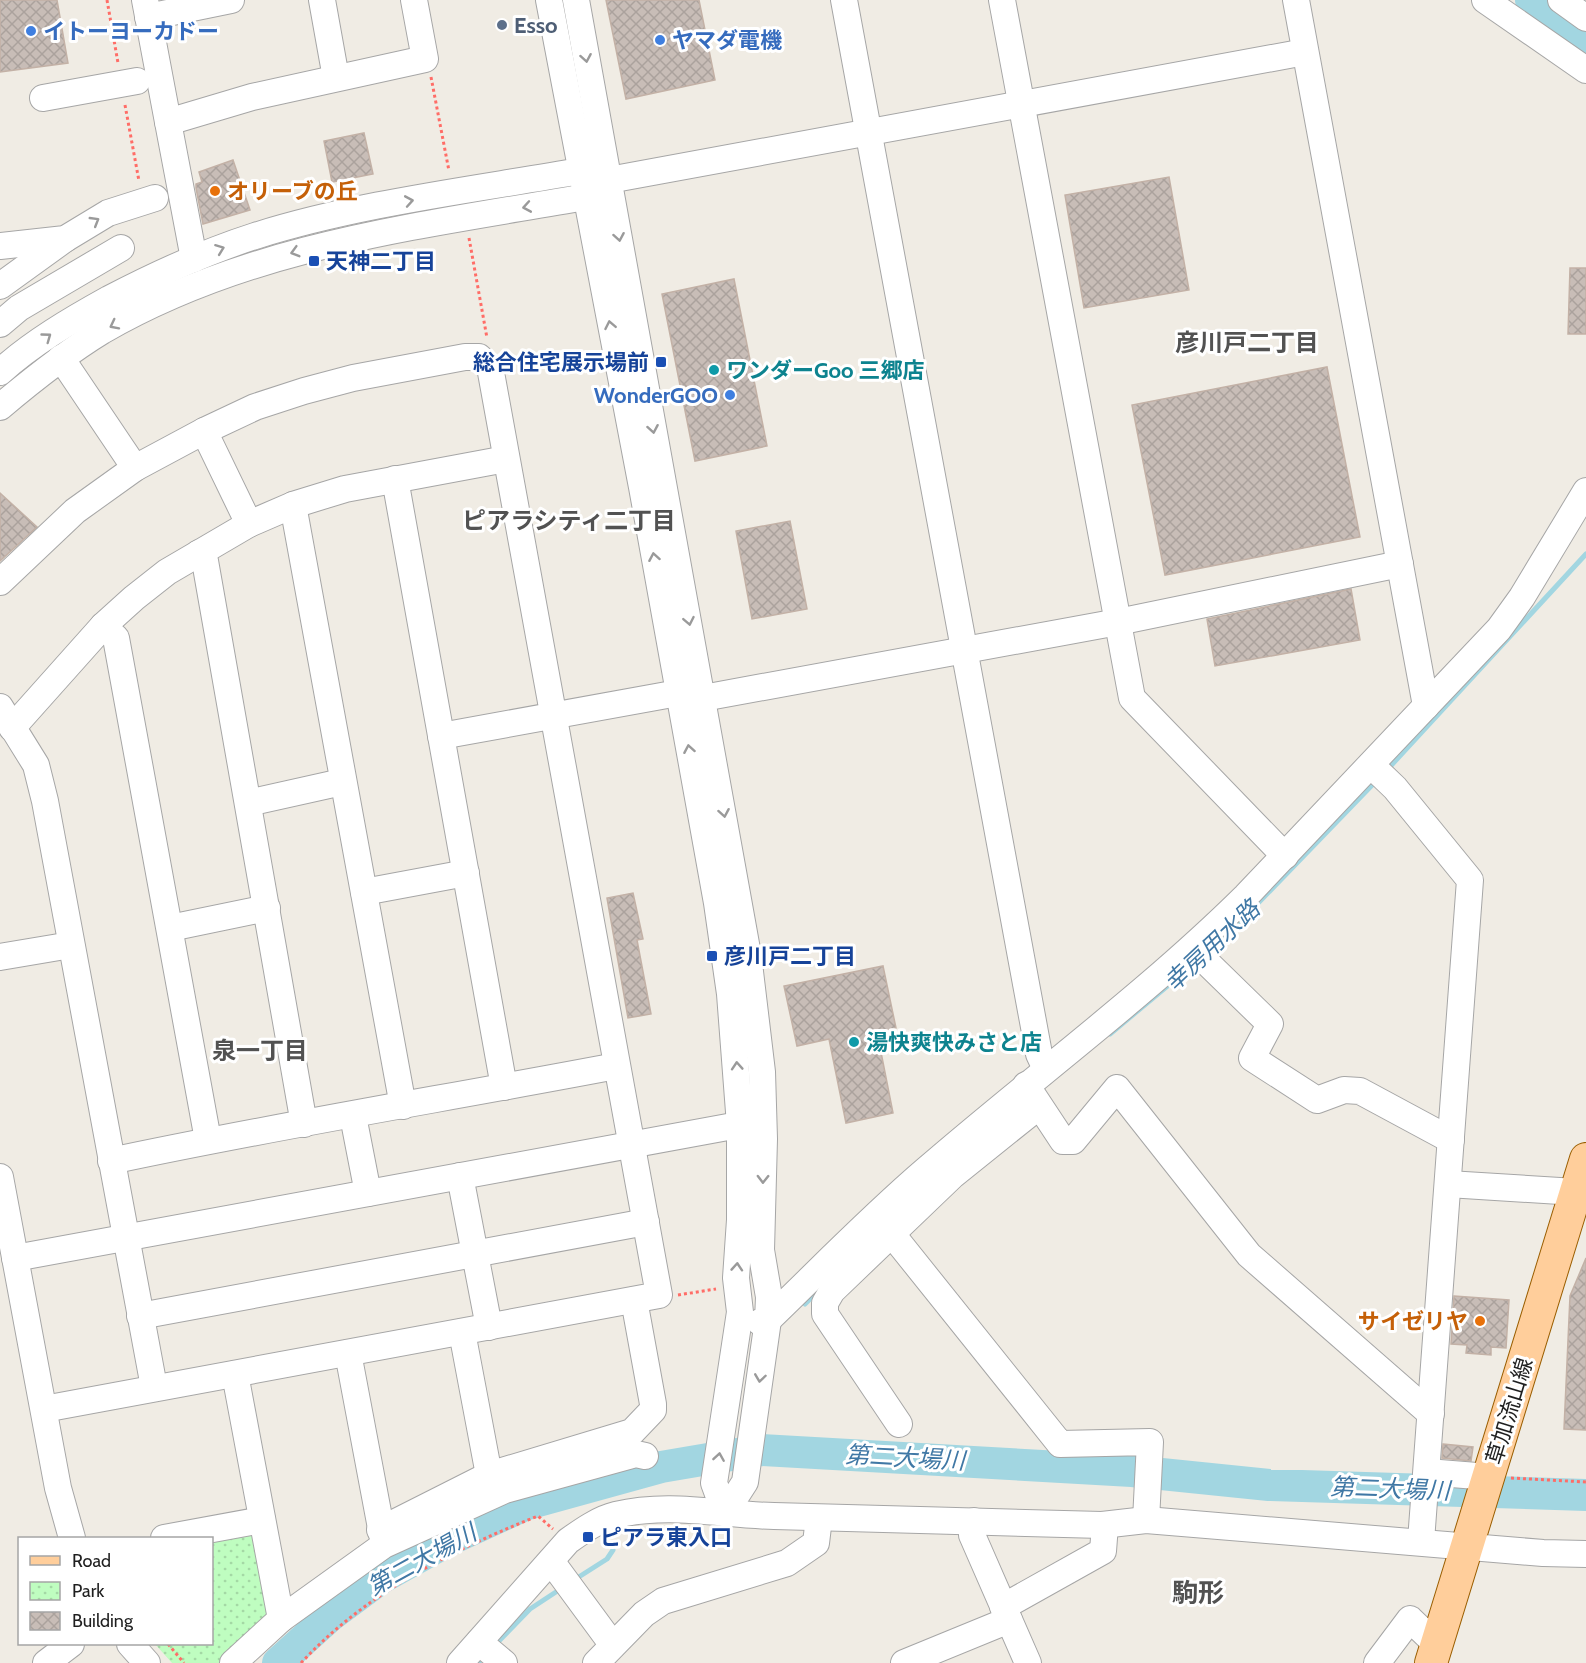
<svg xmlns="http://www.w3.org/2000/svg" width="1586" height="1663" viewBox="0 0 1586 1663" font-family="Cabin,'Noto Sans JP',sans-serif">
	<defs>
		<pattern id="park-dots" width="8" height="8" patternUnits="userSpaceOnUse" patternTransform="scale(1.5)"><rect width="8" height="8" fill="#bffdc0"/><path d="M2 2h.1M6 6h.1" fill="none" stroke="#a4d8a5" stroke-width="1.8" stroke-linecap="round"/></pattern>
		<pattern id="building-cross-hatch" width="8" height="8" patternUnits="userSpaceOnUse" patternTransform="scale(1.5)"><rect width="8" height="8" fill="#c8bdb7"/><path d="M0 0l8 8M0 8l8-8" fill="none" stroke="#aba29d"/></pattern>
	</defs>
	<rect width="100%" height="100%" fill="#f0ece4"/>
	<path fill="url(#park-dots)" d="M 250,1532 L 259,1538 L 270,1613 L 223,1663 L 172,1663 L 155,1644 L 212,1644 L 212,1539 Z"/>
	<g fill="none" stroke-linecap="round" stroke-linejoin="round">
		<g stroke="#a2d6e1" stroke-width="5">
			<path d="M 1386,771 L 1586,554"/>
			<path d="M 1207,952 L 1237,925 L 1377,780"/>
			<path d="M 1110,1034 L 1195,963"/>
			<path d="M 805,1304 L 820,1289"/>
			<path d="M 574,1580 L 607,1559 L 613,1550"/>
			<path d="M 494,1646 L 530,1609 L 562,1588"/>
			<path d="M 478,1663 L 485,1655"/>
		</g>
		<g stroke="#a2d6e1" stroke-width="32">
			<path d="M 1531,0 L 1586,43"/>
			<path d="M 278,1663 L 330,1616 L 381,1578 L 449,1540 L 527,1504 L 661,1467 L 761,1450 L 1132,1471 L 1269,1485 L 1586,1495"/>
		</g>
	</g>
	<g fill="url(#building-cross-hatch)" stroke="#c3b1a6" stroke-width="1.5">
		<path d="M 0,0 L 57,0 L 68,63 L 0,72 Z"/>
		<path d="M 606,0 L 699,0 L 715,80 L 626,99 Z"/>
		<path d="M 364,133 L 373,174 L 332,182 L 324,141 Z"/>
		<path d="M 233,160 L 250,210 L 203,224 L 196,188 L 196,184 L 202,182 L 199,172 Z"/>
		<path d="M 1169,177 L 1189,290 L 1084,308 L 1065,195 Z"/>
		<path d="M 1570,268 L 1586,268 L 1586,334 L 1568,334 Z"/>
		<path d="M 734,279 L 767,446 L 695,461 L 662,294 Z"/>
		<path d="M 1327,367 L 1360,537 L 1165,575 L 1132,405 Z"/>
		<path d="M 0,493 L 37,527 L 0,561 Z"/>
		<path d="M 790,521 L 807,609 L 752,619 L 736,531 Z"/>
		<path d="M 1351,589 L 1360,640 L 1215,666 L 1207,619 Z"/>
		<path d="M 633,893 L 643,939 L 637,940 L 651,1014 L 628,1018 L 607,898 Z"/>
		<path d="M 883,966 L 896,1028 L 877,1032 L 893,1113 L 846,1123 L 829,1039 L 797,1046 L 784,986 Z"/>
		<path d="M 1586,1258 L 1586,1430 L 1564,1429 L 1570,1296 Z"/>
		<path d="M 1454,1296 L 1509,1300 L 1506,1348 L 1491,1347 L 1491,1355 L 1466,1353 L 1467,1345 L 1451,1344 Z"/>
		<path d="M 1443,1444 L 1473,1447 L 1471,1461 L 1442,1458 Z"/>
	</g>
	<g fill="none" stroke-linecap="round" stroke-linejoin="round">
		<defs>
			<g id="minor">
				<path d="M 145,0 L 168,122 L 252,97 L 425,59 L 414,0"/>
				<path d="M 322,0 L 336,78"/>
				<path d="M 549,0 L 642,487 L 717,903 L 730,994 L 740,1125 L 740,1220 L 736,1278 L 740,1312 L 714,1483 L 725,1513"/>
				<path d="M 576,0 L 748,955 L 762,1072 L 764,1139 L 761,1250 L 769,1297 L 768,1320 L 745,1482 L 725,1513"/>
				<path d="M 844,0 L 1039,1054 L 1046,1069"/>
				<path d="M 1002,0 L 1132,698 L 1285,856"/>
				<path d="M 1296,0 L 1426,706"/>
				<path d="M 1485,0 L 1586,70"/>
				<path d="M 1561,0 L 1586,18"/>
				<path d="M 148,17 L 231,0"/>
				<path d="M 43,98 L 137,81"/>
				<path d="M 168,122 L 194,259"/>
				<path d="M 0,246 L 65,239 L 108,213 L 155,198"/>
				<path d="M 0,286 L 65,239"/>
				<path d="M 0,324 L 19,308 L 121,248"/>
				<path d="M 61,358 L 135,468"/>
				<path d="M 0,372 C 32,343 71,320 109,299 C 155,275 205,252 255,236 C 360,203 472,190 580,171 L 597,176"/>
				<path d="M 0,407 C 32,380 66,353 102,331 C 250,245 420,226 585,197 L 609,180 L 1305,52"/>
				<path d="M 204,431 L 249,524"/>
				<path d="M 395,479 L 504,1087"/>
				<path d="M 293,505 L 403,1106"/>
				<path d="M 199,553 L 205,561 L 304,1124"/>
				<path d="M 0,582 L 75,511 L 135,468 L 204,431 L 255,407 L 304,391 L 353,378 L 465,357 L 479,357 L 490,367 L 659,1295 L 44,1409"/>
				<path d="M 103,626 L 116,638 L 208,1140"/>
				<path d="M 703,698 L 1118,622 L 1400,564"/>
				<path d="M 0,707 L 36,765 L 45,801 L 154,1387"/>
				<path d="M 12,728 L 103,626 L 134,598 L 167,572 L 249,524 L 293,505 L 345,489 L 506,459"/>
				<path d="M 441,736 L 678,693"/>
				<path d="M 1371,765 L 1395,788 L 1470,880 L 1421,1541"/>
				<path d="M 248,803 L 342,782"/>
				<path d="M 364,892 L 466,873"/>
				<path d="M 170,928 L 267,908"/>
				<path d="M 1192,948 L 1270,1024 L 1252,1058 L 1317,1100 L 1344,1090 L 1360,1091 L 1451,1140"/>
				<path d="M 0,957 L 71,945"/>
				<path d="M 1026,1085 L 1063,1141 L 1073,1141 L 1117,1088 L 1249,1255 L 1431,1414"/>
				<path d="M 353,1116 L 368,1193"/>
				<path d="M 111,1161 C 279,1125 448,1098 616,1066"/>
				<path d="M 460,1176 L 489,1327"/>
				<path d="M 0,1177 L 58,1488 L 72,1538"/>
				<path d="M 1448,1184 L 1576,1192"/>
				<path d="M 891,1233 L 1060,1444 L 1150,1442 L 1146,1520"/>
				<path d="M 15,1258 L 755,1122"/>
				<path d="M 140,1316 L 646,1222"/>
				<path d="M 760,1322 L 768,1320 C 820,1270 871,1217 926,1170 C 1032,1078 1146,995 1246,896 L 1499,629 L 1522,597 L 1586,491"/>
				<path d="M 462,1332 L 489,1475"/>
				<path d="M 348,1353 L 384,1544"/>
				<path d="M 235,1374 L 281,1619"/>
				<path d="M 899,1424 L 825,1314 L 825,1303 L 832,1291 L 953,1175 L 1039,1106"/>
				<path d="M 1427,1472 L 1489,1477"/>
				<path d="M 974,1521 L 972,1535 L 1028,1663"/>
				<path d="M 380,1530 L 489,1475 L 632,1432 L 653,1410 L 653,1404 L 634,1300"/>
				<path d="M 164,1538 L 262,1520"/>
				<path d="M 551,1561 L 612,1644"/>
				<path d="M 1003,1607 L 1103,1551 L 1105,1525"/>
				<path d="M 479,1642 L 504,1663"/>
				<path d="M 130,1644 L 147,1663"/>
				<path d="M 46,1663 L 71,1644"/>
				<path d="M 233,1663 L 281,1619 L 384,1545 L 505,1490 L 636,1454 L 645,1456"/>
				<path d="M 460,1663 L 568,1541 C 582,1531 599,1519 616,1515 C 669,1502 721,1515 774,1516 C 883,1520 993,1521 1102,1525 L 1146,1520 L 1543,1553 L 1586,1554"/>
				<path d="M 596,1663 L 644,1614 L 663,1601 L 787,1563 L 816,1543 L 819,1518"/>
				<path d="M 904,1663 L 1009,1620"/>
				<path d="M 1377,1663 L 1410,1619 L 1437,1645"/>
			</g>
			<path id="major" d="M 1431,1663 L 1586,1159"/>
		</defs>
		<use href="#minor" stroke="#a6a6a6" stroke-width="28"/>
		<use href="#major" stroke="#9a5e00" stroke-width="34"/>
		<g stroke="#ff6d67" stroke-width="3" stroke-dasharray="3 3" stroke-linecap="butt">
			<path d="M 107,0 L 118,63"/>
			<path d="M 431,77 L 449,171"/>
			<path d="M 125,105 L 139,181"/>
			<path d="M 469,238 L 487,338"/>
			<path d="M 678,1295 L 716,1289"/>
			<path d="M 1511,1478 L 1586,1482"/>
			<path d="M 168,1644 L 184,1663"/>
			<path d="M 301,1663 C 366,1593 450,1551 538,1516 L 553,1529"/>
		</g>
		<use href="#minor" stroke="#fff" stroke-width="26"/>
		<use href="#major" stroke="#ffce9b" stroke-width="32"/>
	</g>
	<defs><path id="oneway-chevron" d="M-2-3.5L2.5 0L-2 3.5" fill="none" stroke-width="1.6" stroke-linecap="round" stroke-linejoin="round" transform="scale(1.5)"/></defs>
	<g stroke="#9a9a9a">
		<use href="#oneway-chevron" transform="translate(586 58) rotate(80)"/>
		<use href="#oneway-chevron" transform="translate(409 201) rotate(-10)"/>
		<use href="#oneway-chevron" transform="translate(527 207) rotate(170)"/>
		<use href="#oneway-chevron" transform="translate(95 221) rotate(-31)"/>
		<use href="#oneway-chevron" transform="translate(619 237) rotate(80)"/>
		<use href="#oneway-chevron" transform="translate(220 249) rotate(-21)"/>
		<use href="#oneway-chevron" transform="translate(295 252) rotate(164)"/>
		<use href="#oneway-chevron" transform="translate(114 325) rotate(153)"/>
		<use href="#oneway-chevron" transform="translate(610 325) rotate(-101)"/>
		<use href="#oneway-chevron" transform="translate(47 337) rotate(-36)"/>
		<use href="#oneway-chevron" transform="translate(653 429) rotate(80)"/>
		<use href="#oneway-chevron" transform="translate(654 557) rotate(-100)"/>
		<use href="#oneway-chevron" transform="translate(689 621) rotate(79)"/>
		<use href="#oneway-chevron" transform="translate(689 749) rotate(-100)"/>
		<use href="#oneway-chevron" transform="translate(724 813) rotate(80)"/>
		<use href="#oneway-chevron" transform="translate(737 1066) rotate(-94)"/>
		<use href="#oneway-chevron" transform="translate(763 1179) rotate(91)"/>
		<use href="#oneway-chevron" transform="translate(737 1267) rotate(-86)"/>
		<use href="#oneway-chevron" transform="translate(760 1378) rotate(98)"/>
		<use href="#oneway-chevron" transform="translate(719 1457) rotate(-81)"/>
	</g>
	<circle fill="#5c6f8a" stroke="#fff" stroke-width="2" cx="502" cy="25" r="6"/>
	<g fill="#3f7fe0" stroke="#fff" stroke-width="2">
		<circle cx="31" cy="31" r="6"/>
		<circle cx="660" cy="40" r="6"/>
		<circle cx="730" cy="395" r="6"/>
	</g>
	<g fill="#e8710a" stroke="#fff" stroke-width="2">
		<circle cx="215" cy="191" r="6"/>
		<circle cx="1480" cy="1321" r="6"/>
	</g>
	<g fill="#1a4fb4" stroke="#fff" stroke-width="2">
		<rect x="308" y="255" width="12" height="12" rx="3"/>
		<rect x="655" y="356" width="12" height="12" rx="3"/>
		<rect x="706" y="950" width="12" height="12" rx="3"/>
		<rect x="582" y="1531" width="12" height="12" rx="3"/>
	</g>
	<g fill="#0f9aa8" stroke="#fff" stroke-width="2">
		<circle cx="714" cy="370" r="6"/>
		<circle cx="854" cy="1042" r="6"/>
	</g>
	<g text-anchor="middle" stroke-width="6" stroke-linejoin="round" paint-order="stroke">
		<g font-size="22" font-weight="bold" fill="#4e5e75" stroke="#fff" text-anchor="start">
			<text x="514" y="33">Esso</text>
		</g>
		<g font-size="22" font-weight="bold" fill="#366cbe" stroke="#fff" text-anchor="start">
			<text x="43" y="39">イトーヨーカドー</text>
			<text x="672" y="48">ヤマダ電機</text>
			<text x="718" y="403" text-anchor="end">WonderGOO</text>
		</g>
		<g font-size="22" font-weight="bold" fill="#c56008" stroke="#fff" text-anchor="start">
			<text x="227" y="199">オリーブの丘</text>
			<text x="1468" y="1329" text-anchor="end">サイゼリヤ</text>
		</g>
		<g font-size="22" font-weight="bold" fill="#164399" stroke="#fff" text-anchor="start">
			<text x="326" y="269">天神二丁目</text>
			<text x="649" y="370" text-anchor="end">総合住宅展示場前</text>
			<text x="724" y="964">彦川戸二丁目</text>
			<text x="600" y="1545">ピアラ東入口</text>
		</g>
		<g font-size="22" font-weight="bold" fill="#0d838f" stroke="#fff" text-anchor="start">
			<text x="726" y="378">ワンダーGoo 三郷店</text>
			<text x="866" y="1050">湯快爽快みさと店</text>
		</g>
		<g font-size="22" fill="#1f1f1f" stroke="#fff">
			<text transform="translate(1509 1411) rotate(-73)" y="8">草加流山線</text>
		</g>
		<g font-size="24" font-weight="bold" fill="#525252" stroke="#fff">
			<text x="1247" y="351">彦川戸二丁目</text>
			<text x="569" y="529">ピアラシティ二丁目</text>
			<text x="260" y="1059">泉一丁目</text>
		</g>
		<g font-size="24" font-style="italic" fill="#4078a5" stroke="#fff">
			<text transform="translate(1212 946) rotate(-43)" y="8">幸房用水路</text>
			<text transform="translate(905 1458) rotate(3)" y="8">第二大場川</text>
			<text transform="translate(1390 1489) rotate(2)" y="8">第二大場川</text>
			<text transform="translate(422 1560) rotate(-29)" y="8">第二大場川</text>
		</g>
		<g font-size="26" font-weight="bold" fill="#525252" stroke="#fff">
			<text x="1198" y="1602">駒形</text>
		</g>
	</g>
	<rect x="18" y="1537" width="195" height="108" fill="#ffffff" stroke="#a5a5a5" stroke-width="1.5"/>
	<rect x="30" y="1556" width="30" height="9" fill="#ffce9b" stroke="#a5a5a5" stroke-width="1.5"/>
	<text x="72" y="1567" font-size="18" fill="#1f1f1f">Road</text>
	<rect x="30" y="1582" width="30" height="18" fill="url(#park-dots)" stroke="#a5a5a5" stroke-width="1.5"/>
	<text x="72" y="1597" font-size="18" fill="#1f1f1f">Park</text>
	<rect x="30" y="1612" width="30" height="18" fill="url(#building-cross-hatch)" stroke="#a5a5a5" stroke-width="1.5"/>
	<text x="72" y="1627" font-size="18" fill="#1f1f1f">Building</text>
</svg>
